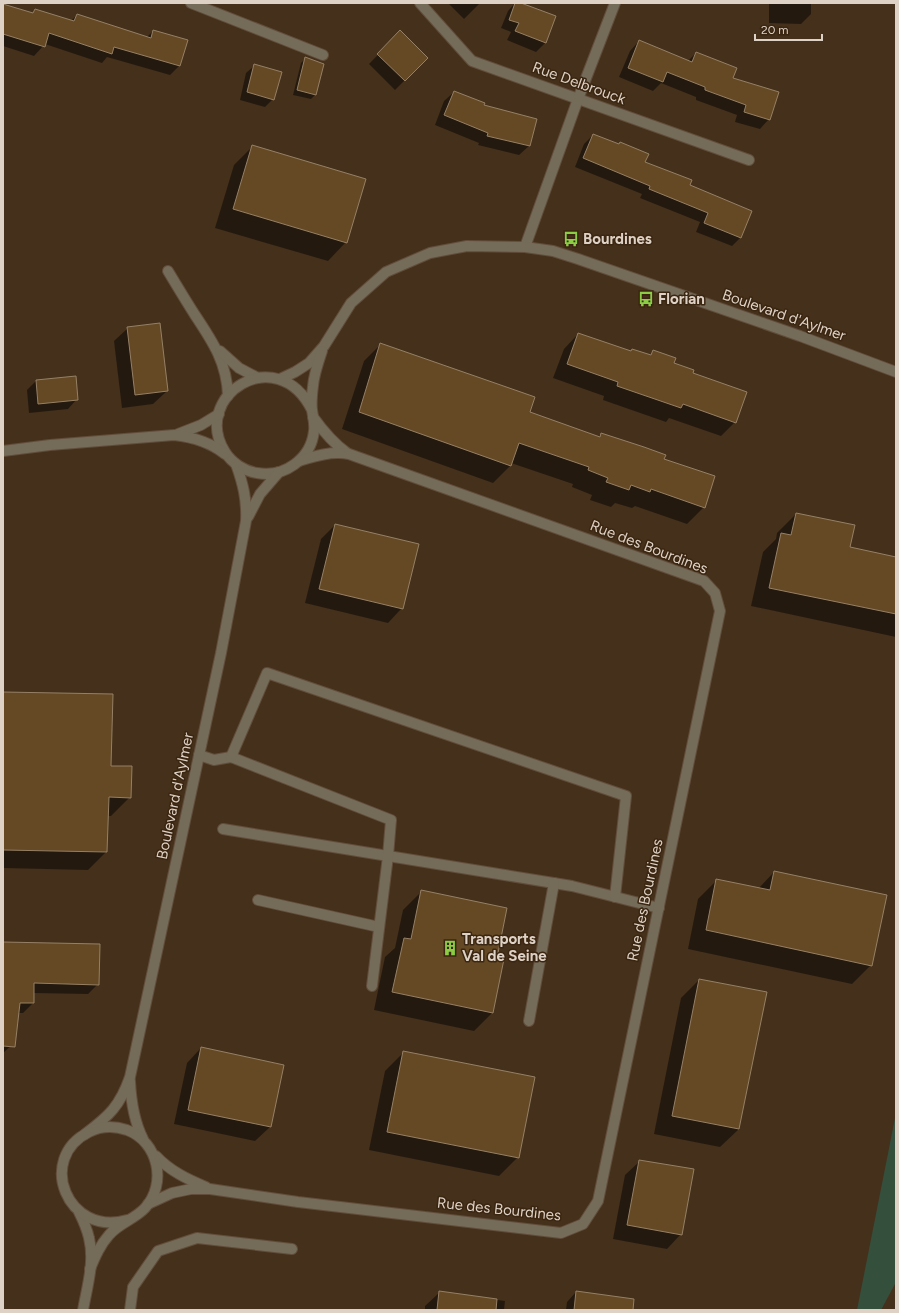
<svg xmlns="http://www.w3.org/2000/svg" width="899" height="1313" viewBox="0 0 899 1313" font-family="Figtree,sans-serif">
	<rect width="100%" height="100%" fill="#45301b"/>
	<path fill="#354f3d" d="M 896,1113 L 896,1282 L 881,1310 L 857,1310 Z"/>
	<g fill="#0007">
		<path d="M 448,3 L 480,3 L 464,19 Z"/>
		<path d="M 515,3 L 519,3 L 555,17 L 545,43 L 536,52 L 507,40 L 511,32 L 501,28 L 508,11 Z"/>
		<path d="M 769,3 L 811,3 L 811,14 L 801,24 L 769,23 Z"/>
		<path d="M 3,8 L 32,14 L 35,10 L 71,21 L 77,15 L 146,38 L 153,31 L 179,66 L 170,75 L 107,57 L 102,63 L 45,44 L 34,56 L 3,46 Z"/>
		<path d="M 400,32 L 427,58 L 395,90 L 369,64 Z"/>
		<path d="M 639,41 L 688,61 L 696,53 L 731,78 L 769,119 L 760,129 L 735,122 L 737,115 L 696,100 L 696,97 L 661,83 L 653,91 L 619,77 L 630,51 Z"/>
		<path d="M 305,59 L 315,95 L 311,99 L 293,95 L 301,63 Z"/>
		<path d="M 254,66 L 273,99 L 265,107 L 240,100 L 246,73 Z"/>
		<path d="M 454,92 L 482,106 L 535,120 L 529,146 L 519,155 L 478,145 L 479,143 L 435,125 L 444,101 Z"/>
		<path d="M 593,135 L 688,186 L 741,237 L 732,246 L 696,232 L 700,222 L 640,198 L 642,194 L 575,167 L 584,144 Z"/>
		<path d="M 253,146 L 346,242 L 328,261 L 215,228 L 234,165 Z"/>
		<path d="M 128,328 L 167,391 L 153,404 L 122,408 L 114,341 Z"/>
		<path d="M 578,334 L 630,352 L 649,356 L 653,351 L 673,364 L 692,374 L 735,422 L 721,436 L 669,418 L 666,422 L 603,400 L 604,396 L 553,378 L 564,349 Z"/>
		<path d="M 381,344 L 528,413 L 598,437 L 601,434 L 663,459 L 704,507 L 687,524 L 635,506 L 632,508 L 615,503 L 611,507 L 590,500 L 592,495 L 572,487 L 573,484 L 511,463 L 510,466 L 493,483 L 342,429 L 364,361 Z"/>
		<path d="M 36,381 L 77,399 L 68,409 L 29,413 L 27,390 Z"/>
		<path d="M 796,514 L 849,548 L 896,558 L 896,637 L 751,606 L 763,552 L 776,539 L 777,533 Z"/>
		<path d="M 335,525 L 402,608 L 388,623 L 305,603 L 321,539 Z"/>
		<path d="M 3,693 L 110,767 L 130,797 L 111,816 L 107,816 L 106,852 L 88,870 L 3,868 Z"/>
		<path d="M 774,872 L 871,965 L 852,984 L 688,949 L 698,899 L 717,880 L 758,889 Z"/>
		<path d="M 422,891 L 496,958 L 492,1013 L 474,1031 L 374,1010 L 385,957 L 395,948 L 403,910 Z"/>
		<path d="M 3,944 L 98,984 L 88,994 L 33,993 L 33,1003 L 23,1013 L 18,1013 L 14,1043 L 3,1053 Z"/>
		<path d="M 699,980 L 739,1129 L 720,1147 L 654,1134 L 681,998 Z"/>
		<path d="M 201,1048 L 283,1066 L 270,1127 L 255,1141 L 174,1124 L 187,1063 Z"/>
		<path d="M 404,1052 L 518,1157 L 499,1176 L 369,1150 L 385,1071 Z"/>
		<path d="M 640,1161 L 681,1234 L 667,1249 L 613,1239 L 625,1175 Z"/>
		<path d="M 440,1292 L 505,1301 L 504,1310 L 425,1310 L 425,1306 Z"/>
		<path d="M 576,1292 L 613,1310 L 566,1310 L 567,1302 Z"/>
	</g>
	<g fill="#654924" stroke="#958066">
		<path d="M 515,3 L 521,3 L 556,16 L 546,43 L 515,31 L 519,23 L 509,20 Z"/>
		<path d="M 3,4 L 33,13 L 35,9 L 74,21 L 77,14 L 151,38 L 153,30 L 188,40 L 180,66 L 114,47 L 112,54 L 49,33 L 45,47 L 3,34 Z"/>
		<path d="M 400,30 L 428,58 L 405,81 L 377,54 Z"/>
		<path d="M 639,40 L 692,62 L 696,52 L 737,68 L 733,78 L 779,92 L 770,120 L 744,112 L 746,105 L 705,90 L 705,87 L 667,72 L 663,82 L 628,68 Z"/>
		<path d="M 305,57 L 324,64 L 316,95 L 297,90 Z"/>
		<path d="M 254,64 L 282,72 L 274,100 L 247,92 Z"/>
		<path d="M 454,91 L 485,103 L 484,105 L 537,119 L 530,146 L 487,136 L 488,133 L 444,115 Z"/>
		<path d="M 593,134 L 619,144 L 620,142 L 649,154 L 645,162 L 692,180 L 690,185 L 752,211 L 741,238 L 704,223 L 708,213 L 649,189 L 650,186 L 583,158 Z"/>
		<path d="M 252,145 L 366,179 L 347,243 L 233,209 Z"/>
		<path d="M 160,323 L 168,391 L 135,395 L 127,327 Z"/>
		<path d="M 578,333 L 631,351 L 632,349 L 651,355 L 653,350 L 676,358 L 674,363 L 694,370 L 693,373 L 747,392 L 736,423 L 683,404 L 681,408 L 617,386 L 618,382 L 567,364 Z"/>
		<path d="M 380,343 L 535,397 L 530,412 L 600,437 L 601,433 L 644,447 L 666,455 L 664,459 L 715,476 L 705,508 L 651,489 L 650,492 L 631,485 L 629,490 L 606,482 L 608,478 L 588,470 L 589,467 L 519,443 L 511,466 L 359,412 Z"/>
		<path d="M 76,376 L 78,400 L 38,404 L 36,380 Z"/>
		<path d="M 796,513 L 855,525 L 850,547 L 896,557 L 896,614 L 769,588 L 781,533 L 791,535 Z"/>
		<path d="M 335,524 L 419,544 L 403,609 L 319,589 Z"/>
		<path d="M 3,692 L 113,694 L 111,766 L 132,766 L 131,798 L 109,797 L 107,852 L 3,850 Z"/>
		<path d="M 774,871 L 887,895 L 872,966 L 706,930 L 716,879 L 770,890 Z"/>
		<path d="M 421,890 L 507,908 L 497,958 L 504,959 L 493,1013 L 392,992 L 404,938 L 411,939 Z"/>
		<path d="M 3,942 L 100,944 L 99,985 L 34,983 L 34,1003 L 20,1003 L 15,1047 L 3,1046 Z"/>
		<path d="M 699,979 L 767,992 L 739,1129 L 672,1116 Z"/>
		<path d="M 201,1047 L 284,1065 L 271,1127 L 188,1110 Z"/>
		<path d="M 403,1051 L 535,1077 L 519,1158 L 387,1132 Z"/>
		<path d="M 639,1160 L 694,1169 L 682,1235 L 627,1225 Z"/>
		<path d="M 439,1291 L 497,1299 L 496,1310 L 437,1310 Z"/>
		<path d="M 576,1291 L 634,1299 L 633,1310 L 574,1310 Z"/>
	</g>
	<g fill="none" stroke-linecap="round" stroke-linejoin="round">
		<defs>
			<g id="minor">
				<path d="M 191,3 L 323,55"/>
				<path d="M 420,3 L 472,61 L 749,160"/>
				<path d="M 525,247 L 578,99 L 615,3"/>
				<path d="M 168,271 C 177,286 186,301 195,315 C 213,342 227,363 228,396"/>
				<path d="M 220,351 L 239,368 L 258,378"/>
				<path d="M 280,379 L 295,372 L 309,363 L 324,346 L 351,303 L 386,272 L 430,253 L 467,246 L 525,247 L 553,251 L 578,259 L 800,336 L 896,372"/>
				<path d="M 312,410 C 277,340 190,396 225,452 C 232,463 244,471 257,473 C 284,478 311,459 314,431 C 315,424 313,417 312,410 C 311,402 312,394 313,386 C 314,374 318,363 322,351"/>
				<path d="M 313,417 C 323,431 333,443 347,453"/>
				<path d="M 178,434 L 201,425 L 219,414"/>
				<path d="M 3,451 L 50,445 L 174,435 C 192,437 210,442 225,454"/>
				<path d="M 248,517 L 260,494 L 279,472"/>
				<path d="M 199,755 L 214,760 L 231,757"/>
				<path d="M 223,829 L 572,886 L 659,908"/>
				<path d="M 258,900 L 379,927"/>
				<path d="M 372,986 L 388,856 L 391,820 L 231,757 L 267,673 L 626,796 L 615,897"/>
				<path d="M 529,1021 L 554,883"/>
				<path d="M 130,1081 C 131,1101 134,1121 143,1139"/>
				<path d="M 85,1134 C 109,1116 120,1106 130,1077 L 221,653 L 246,521 C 247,499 243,484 236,464"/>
				<path d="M 156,1156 C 170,1171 187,1179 206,1187"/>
				<path d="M 148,1204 L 172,1193 L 191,1189 L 210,1189 L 298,1202 L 561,1233 L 583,1224 L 598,1201 L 720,611 L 715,593 L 704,581 L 349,454 C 331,451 315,456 299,461"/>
				<path d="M 79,1212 C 83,1220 87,1229 89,1238 C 95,1262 87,1287 83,1310"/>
				<path d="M 90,1269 C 95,1257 100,1245 109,1235 C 119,1223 135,1219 145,1208 C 167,1184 159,1142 127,1130 C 115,1126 101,1126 89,1132 C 36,1158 67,1237 127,1220"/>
				<path d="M 130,1310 L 133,1287 L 158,1251 L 197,1238 L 292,1249"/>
			</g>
		</defs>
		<use href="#minor" stroke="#614d3a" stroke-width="12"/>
		<use href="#minor" stroke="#746b59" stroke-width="10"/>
	</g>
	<defs>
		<symbol id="bus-bare" viewBox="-9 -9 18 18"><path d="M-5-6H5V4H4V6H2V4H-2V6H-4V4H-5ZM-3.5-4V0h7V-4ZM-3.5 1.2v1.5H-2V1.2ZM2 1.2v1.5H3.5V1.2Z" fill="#8bce46" stroke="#3b2611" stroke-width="2.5" paint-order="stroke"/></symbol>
		<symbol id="building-bare" viewBox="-9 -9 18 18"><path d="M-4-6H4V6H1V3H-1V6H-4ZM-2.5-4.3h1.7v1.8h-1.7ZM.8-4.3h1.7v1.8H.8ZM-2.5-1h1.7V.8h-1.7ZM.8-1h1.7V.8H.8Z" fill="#8bce46" stroke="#3b2611" stroke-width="2.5" paint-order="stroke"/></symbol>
	</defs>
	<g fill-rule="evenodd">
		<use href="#bus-bare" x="560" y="228" width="22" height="22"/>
		<use href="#bus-bare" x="635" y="288" width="22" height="22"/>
		<use href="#building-bare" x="439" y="937" width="22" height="22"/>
	</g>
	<g text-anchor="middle" stroke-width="3" stroke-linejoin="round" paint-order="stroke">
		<g font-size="15" fill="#ded1c5" stroke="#3b2611">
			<text transform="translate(579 83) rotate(20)" y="5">Rue Delbrouck</text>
			<text transform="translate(784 315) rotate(19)" y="5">Boulevard d'Aylmer</text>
			<text transform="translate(649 547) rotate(21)" y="5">Rue des Bourdines</text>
			<text transform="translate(175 796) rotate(-78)" y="5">Boulevard d'Aylmer</text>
			<text transform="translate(645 900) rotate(-78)" y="5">Rue des Bourdines</text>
			<text transform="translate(499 1209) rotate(6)" y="5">Rue des Bourdines</text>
		</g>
		<g font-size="15" font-weight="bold" fill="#ded1c5" stroke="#3b2611" text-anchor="start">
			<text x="583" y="244">Bourdines</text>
			<text x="658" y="304">Florian</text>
			<text x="462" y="944">Transports<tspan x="462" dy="17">Val de Seine</tspan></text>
		</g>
	</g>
	<rect width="899" height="1313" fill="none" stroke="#ded1c5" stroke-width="8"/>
	<path d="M755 34v6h67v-6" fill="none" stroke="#ded1c5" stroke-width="2"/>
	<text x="761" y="34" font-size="12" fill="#ded1c5" stroke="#3b2611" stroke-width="3" paint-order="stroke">20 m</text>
</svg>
